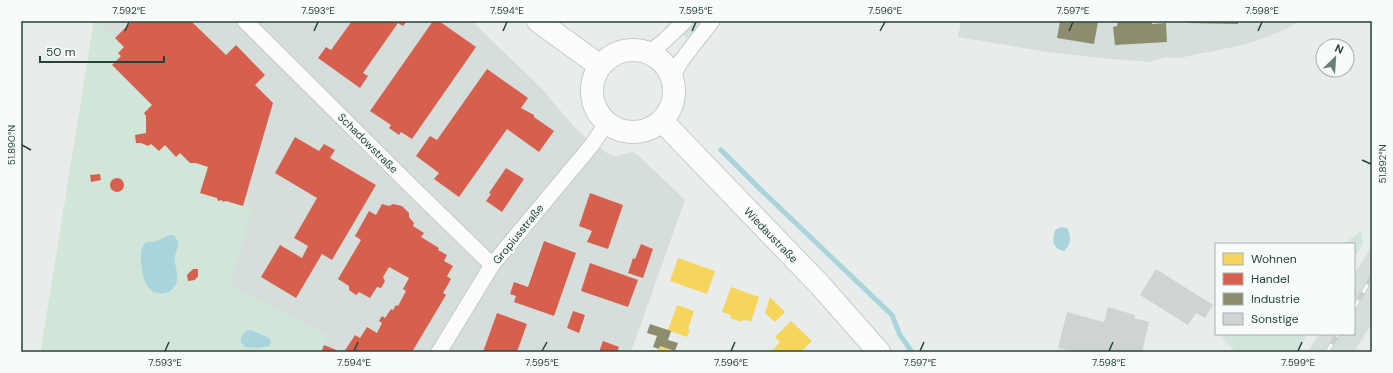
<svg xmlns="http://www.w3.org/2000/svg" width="1393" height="373" viewBox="0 0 1393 373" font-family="'DM Sans',sans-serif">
	<rect width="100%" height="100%" fill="#e8edeb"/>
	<g fill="#d6dedb">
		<path d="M 94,21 L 472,21 L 543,90 L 578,131 L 607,153 L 615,156 L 633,152 L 637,154 L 685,200 L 631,352 L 41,352 Z"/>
		<path d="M 961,21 L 1299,21 L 1288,28 L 1267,37 L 1243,45 L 1179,58 L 1164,57 L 1151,62 L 1100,58 L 1048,52 L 958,37 Z"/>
		<path d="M 1372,246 L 1372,323 L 1354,352 L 1308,352 L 1319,334 L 1354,334 L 1354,275 Z"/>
	</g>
	<g fill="#d1e6d8">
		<path d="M 94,21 L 98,21 L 124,47 L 118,53 L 121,56 L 112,65 L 152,105 L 144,113 L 146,116 L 146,133 L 135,135 L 141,143 L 148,146 L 151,144 L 159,151 L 165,145 L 176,157 L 180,153 L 196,163 L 208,167 L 200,193 L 217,198 L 218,201 L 222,200 L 223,202 L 227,201 L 252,209 L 230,285 L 328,336 L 321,352 L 47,352 L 41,349 Z"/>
		<path d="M 693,21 L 703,21 L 687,39 L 681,33 Z"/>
		<path d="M 1361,231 L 1363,244 L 1354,258 L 1354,244 L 1344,244 Z"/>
		<path d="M 1223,334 L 1308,334 L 1297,352 L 1236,352 L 1220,336 Z"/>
	</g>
	<g fill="#a9d4db">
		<path d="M 1061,227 L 1067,228 C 1072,237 1071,244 1064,251 C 1052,248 1052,241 1055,230 Z"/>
		<path d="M 170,235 L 173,235 C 185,247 172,250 175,263 C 176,269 178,274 177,281 C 174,294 157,298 149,288 C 143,281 141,267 141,258 C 141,254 141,248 144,244 C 147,241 149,242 153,242 C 158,241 164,237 170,235 Z"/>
		<path d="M 251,330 L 269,338 L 271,342 L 269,346 L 258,348 L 245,347 L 241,342 L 241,337 L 246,331 Z"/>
	</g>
	<g fill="#f6d55c">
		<path d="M 678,258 L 715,271 L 707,294 L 670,281 Z"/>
		<path d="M 731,287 L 759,297 L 751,322 L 743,319 L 742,322 L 730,318 L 731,315 L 722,312 Z"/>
		<path d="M 770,297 L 785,312 L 775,322 L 765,313 Z"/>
		<path d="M 677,305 L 694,311 L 688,329 L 690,330 L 687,337 L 668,330 Z"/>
		<path d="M 791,321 L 812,341 L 801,352 L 771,352 L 780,342 L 775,337 Z"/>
		<path d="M 660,346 L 676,352 L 658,352 Z"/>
	</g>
	<g fill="#d6604d">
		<path d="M 132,21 L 191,21 L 226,55 L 236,45 L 265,75 L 255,85 L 273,103 L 243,206 L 226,201 L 223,202 L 222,200 L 218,201 L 217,198 L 200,193 L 208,167 L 196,163 L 190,163 L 180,153 L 176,157 L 165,145 L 159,151 L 151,144 L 148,146 L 141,143 L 136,143 L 135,135 L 146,133 L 146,116 L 144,113 L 152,105 L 112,65 L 121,56 L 118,53 L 124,47 L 115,38 Z"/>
		<path d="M 352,21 L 407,21 L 403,26 L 398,23 L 363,73 L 368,76 L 360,88 L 318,58 L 326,47 L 331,50 Z"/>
		<path d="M 433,21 L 439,21 L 476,47 L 412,139 L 401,132 L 399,135 L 389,128 L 391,125 L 370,111 Z"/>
		<path d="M 487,69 L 528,98 L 521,108 L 534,115 L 534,117 L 554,131 L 539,152 L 507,129 L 459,197 L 434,179 L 439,173 L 416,156 L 430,136 L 437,140 Z"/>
		<path d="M 295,137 L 319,151 L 324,144 L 335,150 L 330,158 L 376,185 L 332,260 L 322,254 L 296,298 L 261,277 L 280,245 L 302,258 L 308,246 L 294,238 L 317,198 L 275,173 Z"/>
		<path d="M 506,168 L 524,179 L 502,212 L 486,201 L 491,194 L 489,193 Z"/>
		<path d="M 100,174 L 101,180 L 91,182 L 90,175 Z"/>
		<circle cx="117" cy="185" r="7"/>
		<path d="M 590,193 L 623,205 L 608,249 L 587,242 L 592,231 L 579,226 Z"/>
		<path d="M 382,204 L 389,206 L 393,204 L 402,206 L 409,213 L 409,217 L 414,223 L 413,226 L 424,233 L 421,237 L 439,248 L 438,250 L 447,255 L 444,261 L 453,266 L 447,276 L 451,279 L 443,293 L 446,295 L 412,352 L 344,352 L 355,335 L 360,338 L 367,327 L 377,333 L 382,323 L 379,321 L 382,316 L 385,318 L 391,309 L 393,310 L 396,305 L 398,306 L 406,291 L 403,289 L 409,278 L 389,267 L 383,277 L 385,281 L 381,288 L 377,287 L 370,298 L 359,292 L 356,295 L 349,290 L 349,286 L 338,279 L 361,240 L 355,236 L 369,211 L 376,215 Z"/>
		<path d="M 544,241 L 576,253 L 554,316 L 514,302 L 516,296 L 510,294 L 514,282 L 528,287 Z"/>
		<path d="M 641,244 L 653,249 L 643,278 L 628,273 L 633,258 L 635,259 Z"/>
		<path d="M 590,263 L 638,280 L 628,307 L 581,291 Z"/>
		<path d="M 193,269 L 198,269 L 198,276 L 195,280 L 188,281 L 187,275 Z"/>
		<path d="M 573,311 L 585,315 L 579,333 L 567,328 Z"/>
		<path d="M 497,313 L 527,324 L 517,352 L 483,352 Z"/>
		<path d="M 603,341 L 619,347 L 617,352 L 599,352 Z"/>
		<path d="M 324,345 L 341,352 L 321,352 Z"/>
	</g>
	<g fill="#8c8c6e">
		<path d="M 1060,21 L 1096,21 L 1098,22 L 1094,44 L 1057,38 Z"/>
		<path d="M 1118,21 L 1152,21 L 1152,24 L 1166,23 L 1167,42 L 1115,45 L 1113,27 L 1117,26 Z"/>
		<path d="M 1188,21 L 1238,21 L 1238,24 L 1188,23 Z"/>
		<path d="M 650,324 L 671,331 L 668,340 L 678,343 L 675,351 L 660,346 L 659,349 L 653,347 L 657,336 L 647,333 Z"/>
	</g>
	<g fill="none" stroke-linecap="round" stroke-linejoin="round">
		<path stroke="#a9d4db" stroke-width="5" d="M 721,150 L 760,189 L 892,315 L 900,335 L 912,352"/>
	</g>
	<g fill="#cfd4d2">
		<path d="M 1156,269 L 1213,305 L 1205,318 L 1196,313 L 1188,325 L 1140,295 Z"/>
		<path d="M 1108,307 L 1135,315 L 1134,318 L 1149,322 L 1142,352 L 1076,352 L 1058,348 L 1067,312 L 1104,322 Z"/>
	</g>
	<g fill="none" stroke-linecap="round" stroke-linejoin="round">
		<defs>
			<g id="minor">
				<path d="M 245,21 L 413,188 L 492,265"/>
				<path d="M 649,53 L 664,41 L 685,21"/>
				<path d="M 672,77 L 681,61 L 712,21"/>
				<path d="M 439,352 L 492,265 L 591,146 L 607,123"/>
			</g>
			<g id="secondary">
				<path d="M 538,21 L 600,66"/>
				<circle cx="633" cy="91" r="41"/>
				<path d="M 662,121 L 820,285 L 879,352"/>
			</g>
		</defs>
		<use href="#minor" stroke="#c5cac8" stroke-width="17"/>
		<use href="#secondary" stroke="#c3cbc8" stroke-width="24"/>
		<use href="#minor" stroke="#fcfcfc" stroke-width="15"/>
		<use href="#secondary" stroke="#fcfcfc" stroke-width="22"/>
		<defs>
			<g id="rail">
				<path d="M 1354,308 L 1372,277"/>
				<path d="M 1327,352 L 1338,334"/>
			</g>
		</defs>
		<use href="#rail" stroke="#c9cdcc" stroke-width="4.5"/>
		<use href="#rail" stroke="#f7fbf9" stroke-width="3" stroke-dasharray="9" stroke-linecap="butt"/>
	</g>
	<path fill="none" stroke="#24423a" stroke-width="1.5" d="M 125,31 L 129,22M 314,31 L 318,22M 503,31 L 507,22M 692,31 L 696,22M 880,31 L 885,22M 1069,31 L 1073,22M 1258,31 L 1262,22M 22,145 L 31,150M 1362,160 L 1371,164M 165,351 L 169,342M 354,351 L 358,342M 542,351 L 547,342M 731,351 L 735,342M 920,351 L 924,342M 1109,351 L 1113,342M 1298,351 L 1302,342"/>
	<g text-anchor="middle" stroke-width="4" stroke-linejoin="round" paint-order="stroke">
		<g font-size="11" fill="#24423a" stroke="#f7fbf9">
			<text transform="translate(368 143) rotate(45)" y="4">Schadowstraße</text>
			<text transform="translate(518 234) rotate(-51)" y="4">Gropiusstraße</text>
			<text transform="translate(771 235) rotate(46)" y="4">Wiedaustraße</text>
		</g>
	</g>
	<rect width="1393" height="373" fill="none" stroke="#f7fbf9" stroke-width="44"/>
	<rect x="1215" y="243" width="140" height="92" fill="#f7fbf9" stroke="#a3b1ad"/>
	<rect x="1223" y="253" width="20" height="12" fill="#f6d55c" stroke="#a3b1ad"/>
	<text x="1251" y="263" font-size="12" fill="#24423a">Wohnen</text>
	<rect x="1223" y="273" width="20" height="12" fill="#d6604d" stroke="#a3b1ad"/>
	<text x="1251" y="283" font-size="12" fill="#24423a">Handel</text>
	<rect x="1223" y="293" width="20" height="12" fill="#8c8c6e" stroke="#a3b1ad"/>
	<text x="1251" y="303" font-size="12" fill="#24423a">Industrie</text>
	<rect x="1223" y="313" width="20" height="12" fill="#cfd4d2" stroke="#a3b1ad"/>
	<text x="1251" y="323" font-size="12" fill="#24423a">Sonstige</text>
	<g transform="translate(1335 58) rotate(25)"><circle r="19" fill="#f7fbf9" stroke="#a3b1ad"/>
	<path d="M0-3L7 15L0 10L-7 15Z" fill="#697e78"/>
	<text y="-6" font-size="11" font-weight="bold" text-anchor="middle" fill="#24423a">N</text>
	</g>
	<path d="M40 56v6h124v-6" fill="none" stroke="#24423a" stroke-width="2"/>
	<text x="46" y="56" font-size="12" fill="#24423a" stroke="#f7fbf9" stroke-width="3" paint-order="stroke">50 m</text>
	<rect x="22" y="22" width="1349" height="329" fill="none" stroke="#24423a" stroke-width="1.5"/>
	<g font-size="10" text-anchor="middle" fill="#24423a">
		<text x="129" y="14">7.592°E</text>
		<text x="318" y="14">7.593°E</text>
		<text x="507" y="14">7.594°E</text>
		<text x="696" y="14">7.595°E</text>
		<text x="885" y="14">7.596°E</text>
		<text x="1073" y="14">7.597°E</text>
		<text x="1262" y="14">7.598°E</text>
		<text transform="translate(11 145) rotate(-90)" y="4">51.890°N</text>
		<text transform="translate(1382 164) rotate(-90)" y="4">51.892°N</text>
		<text x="165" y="366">7.593°E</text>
		<text x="354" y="366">7.594°E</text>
		<text x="542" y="366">7.595°E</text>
		<text x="731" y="366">7.596°E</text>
		<text x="920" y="366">7.597°E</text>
		<text x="1109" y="366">7.598°E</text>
		<text x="1298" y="366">7.599°E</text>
	</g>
</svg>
